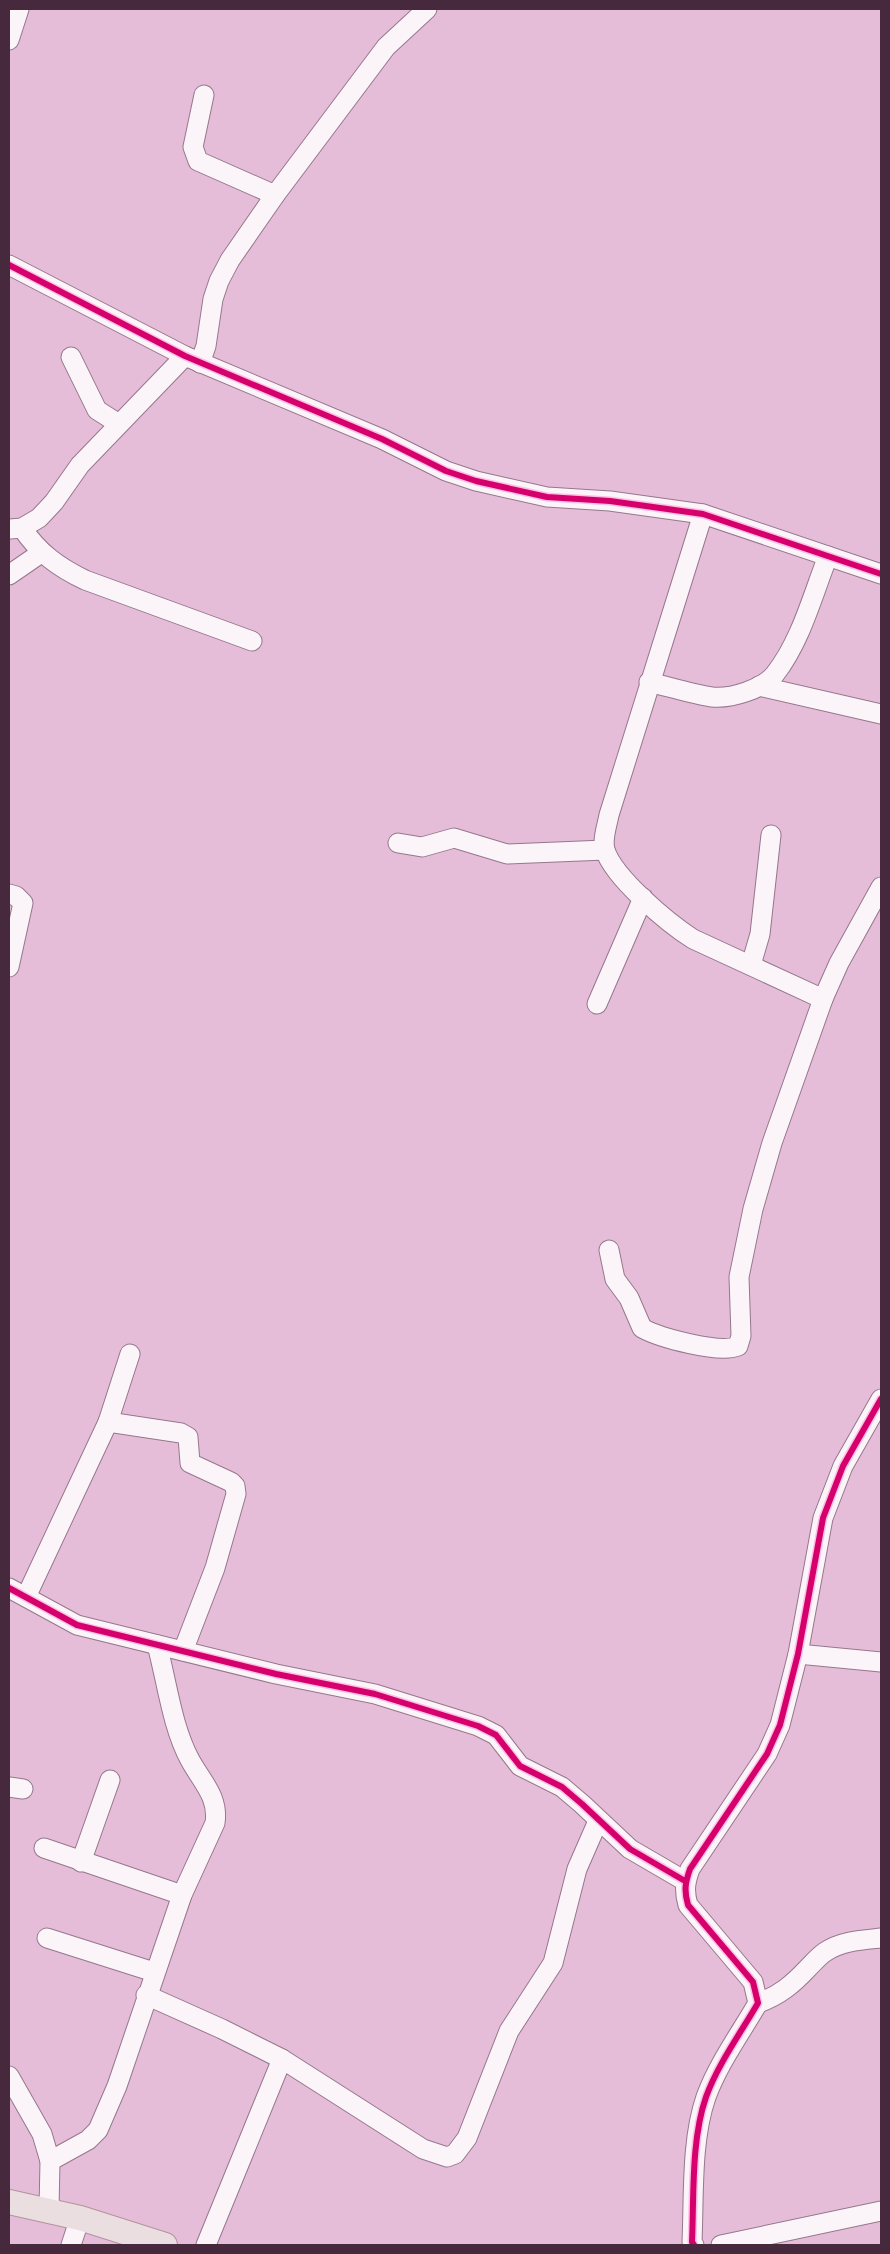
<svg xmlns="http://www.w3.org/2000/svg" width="890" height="2254" viewBox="0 0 890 2254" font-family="'Open Sans',sans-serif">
	<rect width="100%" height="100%" fill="#e6bdd8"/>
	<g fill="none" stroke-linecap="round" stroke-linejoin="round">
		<defs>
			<g id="minor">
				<path d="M 9,40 L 19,9"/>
				<path d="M 204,95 L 193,147 L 198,161 L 275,195"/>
				<path d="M 9,265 L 185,356 L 382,439 L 446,471 L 476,481 L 547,497 L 610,501 L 703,514 L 881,574"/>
				<path d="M 71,357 L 97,410 L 119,424"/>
				<path d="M 200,363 L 206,346 L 213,299 L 219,281 L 230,260 L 275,195 L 386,47 L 427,9"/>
				<path d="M 703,514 L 609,815 C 607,826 602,839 605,850 C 614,878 668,923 693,939 L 823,999"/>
				<path d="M 22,528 C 39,553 58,567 85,580 L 252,641"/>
				<path d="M 10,529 L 22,528 L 39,518 L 54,502 L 80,465 L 185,356"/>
				<path d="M 9,575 L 41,553"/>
				<path d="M 649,682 C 670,687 691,694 712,697 C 731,699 763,689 775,674 C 801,641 813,594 828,556"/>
				<path d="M 759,686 L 881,714"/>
				<path d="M 398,843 L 422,847 L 454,838 L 507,854 L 605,850"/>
				<path d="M 9,894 L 16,896 L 23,903 L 9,967"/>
				<path d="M 751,965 L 760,934 L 771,835"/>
				<path d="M 597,1004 L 643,898"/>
				<path d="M 609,1250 L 615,1279 L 629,1298 L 642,1328 C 660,1338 720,1354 738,1346 L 741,1336 L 739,1277 L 753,1209 L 772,1143 L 823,999 L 839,963 L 881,887"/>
				<path d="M 108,1422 L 181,1433 L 188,1437 L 190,1463 L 231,1482 L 235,1486 L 236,1494 L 215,1568 L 183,1651"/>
				<path d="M 9,1588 L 77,1625 L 276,1674 L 375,1694 L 478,1726 L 496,1735 L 520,1766 L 562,1787 L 582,1804 L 630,1849 L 685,1881"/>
				<path d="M 26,1597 L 108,1422 L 130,1354"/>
				<path d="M 798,1654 L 881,1662"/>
				<path d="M 9,1787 L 23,1789"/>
				<path d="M 44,1848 L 182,1895"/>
				<path d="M 81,1862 L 110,1780"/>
				<path d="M 47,1938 L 154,1972"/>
				<path d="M 146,1995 L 222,2029 L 282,2059 L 423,2149 L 447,2157 L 455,2154 L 467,2138 L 509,2031 L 553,1963 L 577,1869 L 598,1821"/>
				<path d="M 758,2003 C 779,1996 793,1984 808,1968 C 813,1963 819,1956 825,1952 C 841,1941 862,1940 881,1938"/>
				<path d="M 9,2076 L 42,2134 L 50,2161 L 49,2210"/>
				<path d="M 50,2161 L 88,2140 L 98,2130 L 117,2086 L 182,1895 L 215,1823 C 219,1797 202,1782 190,1760 C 172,1727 167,1682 157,1645"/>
				<path d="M 71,2245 L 80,2218"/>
				<path d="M 206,2245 L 282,2059"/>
				<path d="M 694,2245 L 692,2242 C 694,2197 691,2140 706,2097 C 718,2064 740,2034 758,2003 L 753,1982 L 688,1905 C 684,1891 685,1883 690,1869 L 767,1754 L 780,1725 L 798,1654 L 823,1518 L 843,1466 L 881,1399"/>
				<path d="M 721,2245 L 881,2211"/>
			</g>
			<path id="major" d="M 9,2202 L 80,2218 L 165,2245"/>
		</defs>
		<use href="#minor" stroke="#96778c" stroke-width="21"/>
		<use href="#major" stroke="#b2939c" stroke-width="26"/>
		<use href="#minor" stroke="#fbf5f9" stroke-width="19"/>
		<use href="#major" stroke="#ebdee0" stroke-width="24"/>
		<defs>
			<g id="cycleway">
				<path d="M 9,265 L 185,356 L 382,439 L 446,471 L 476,481 L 547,497 L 610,501 L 703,514 L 881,574"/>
				<path d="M 9,1588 L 77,1625 L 276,1674 L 375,1694 L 478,1726 L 496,1735 L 520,1766 L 562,1787 L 582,1804 L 630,1849 L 685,1881"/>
				<path d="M 694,2245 L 692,2242 C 694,2197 691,2140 706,2097 C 718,2064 740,2034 758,2003 L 753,1982 L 688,1905 C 684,1891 685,1883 690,1869 L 767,1754 L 780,1725 L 798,1654 L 823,1518 L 843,1466 L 881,1399"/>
			</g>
		</defs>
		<use href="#cycleway" stroke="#fcbfe6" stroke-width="9"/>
		<use href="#cycleway" stroke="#d6006c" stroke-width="6"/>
	</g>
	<rect width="890" height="2254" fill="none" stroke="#47293d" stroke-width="20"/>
</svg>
